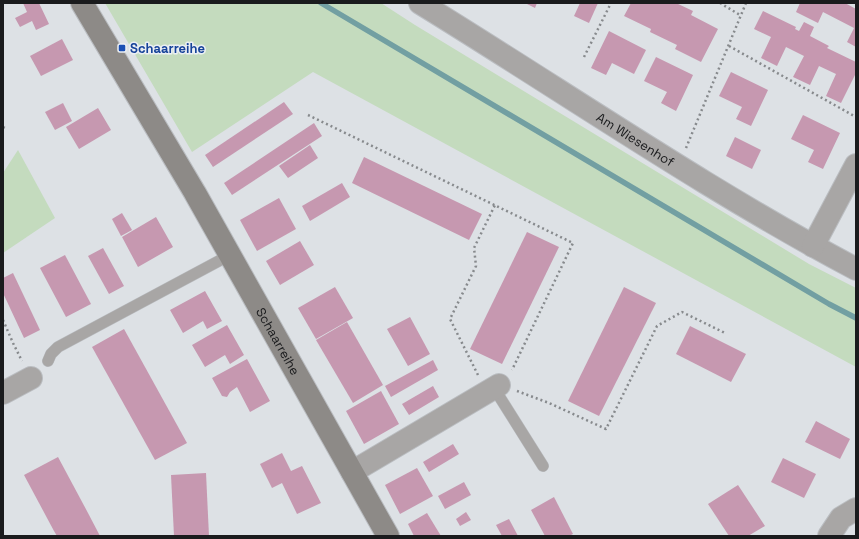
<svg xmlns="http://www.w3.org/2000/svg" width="859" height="539" viewBox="0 0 859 539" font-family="'Space Grotesk',sans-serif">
	<rect width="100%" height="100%" fill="#dde1e5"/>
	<g fill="#c4dbbe">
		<path d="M 105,3 L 381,3 L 415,25 L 809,264 L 856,288 L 856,367 L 313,72 L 192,152 Z"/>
		<path d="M 18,150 L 55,218 L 3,253 L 3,173 Z"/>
	</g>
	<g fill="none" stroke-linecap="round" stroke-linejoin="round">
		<path stroke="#729fa2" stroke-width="5.5" d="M 321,3 L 829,304 L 856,318"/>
	</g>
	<g fill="#c698b0">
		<path d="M 23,3 L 39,3 L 49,24 L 36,30 L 32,21 L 20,27 L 15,18 L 27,12 Z"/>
		<path d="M 525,3 L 537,3 L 535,8 Z"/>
		<path d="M 580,3 L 598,3 L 589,23 L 574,16 Z"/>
		<path d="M 631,3 L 676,3 L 693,11 L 691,15 L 718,29 L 701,62 L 675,49 L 677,45 L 650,32 L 651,29 L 624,16 Z"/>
		<path d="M 800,3 L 845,3 L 856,9 L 856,47 L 847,42 L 854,28 L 823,12 L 818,23 L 796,12 Z"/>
		<path d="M 763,11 L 796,27 L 795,29 L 799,31 L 804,22 L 814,27 L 810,36 L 829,46 L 827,48 L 856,62 L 856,73 L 841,103 L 826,96 L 836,74 L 819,66 L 810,85 L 793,77 L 804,56 L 786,47 L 777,66 L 761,58 L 771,37 L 754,29 Z"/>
		<path d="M 609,31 L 646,50 L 634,74 L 612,63 L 606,75 L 591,68 Z"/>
		<path d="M 62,39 L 73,60 L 41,76 L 30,56 Z"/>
		<path d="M 656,57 L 693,75 L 676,111 L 661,103 L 667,92 L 644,81 Z"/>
		<path d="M 731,72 L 768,90 L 751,126 L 736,119 L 742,107 L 719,96 Z"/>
		<path d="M 284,102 L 293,114 L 213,167 L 205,155 Z"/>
		<path d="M 63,103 L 72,121 L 55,130 L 45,112 Z"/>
		<path d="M 98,108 L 111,130 L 79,149 L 66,127 Z"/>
		<path d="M 803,115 L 840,133 L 823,169 L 808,162 L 814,150 L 791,139 Z"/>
		<path d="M 314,123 L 322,136 L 232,195 L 224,183 Z"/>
		<path d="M 735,137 L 761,150 L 752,169 L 726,156 Z"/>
		<path d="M 310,145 L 318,158 L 288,178 L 279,166 Z"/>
		<path d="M 364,157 L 482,214 L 469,240 L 352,183 Z"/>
		<path d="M 342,183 L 350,197 L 310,221 L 302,206 Z"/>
		<path d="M 279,198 L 296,229 L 257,251 L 240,220 Z"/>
		<path d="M 122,213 L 132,230 L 121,236 L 112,219 Z"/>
		<path d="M 156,217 L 173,247 L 138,267 L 122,237 Z"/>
		<path d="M 527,232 L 559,247 L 502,364 L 470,349 Z"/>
		<path d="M 300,241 L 314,265 L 280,285 L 266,261 Z"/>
		<path d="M 103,248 L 124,286 L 109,294 L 88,256 Z"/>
		<path d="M 65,255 L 91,304 L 66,317 L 40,268 Z"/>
		<path d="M 13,273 L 40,330 L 24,338 L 3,293 L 3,278 Z"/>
		<path d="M 335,287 L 353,318 L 316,339 L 298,308 Z"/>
		<path d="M 624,287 L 656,303 L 599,416 L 568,401 Z"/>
		<path d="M 205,291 L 222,321 L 207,329 L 203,321 L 183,333 L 170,310 Z"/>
		<path d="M 410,317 L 430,354 L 408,366 L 387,329 Z"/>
		<path d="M 347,322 L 383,385 L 353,403 L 316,340 Z"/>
		<path d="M 227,325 L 244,355 L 230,364 L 225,355 L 205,367 L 192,345 Z"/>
		<path d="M 690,326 L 746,354 L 731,382 L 676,354 Z"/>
		<path d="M 124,329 L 187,443 L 155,460 L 92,347 Z"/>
		<path d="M 247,359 L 270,401 L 250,412 L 237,387 L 230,392 L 227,397 L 222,396 L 212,378 Z"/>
		<path d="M 433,360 L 438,370 L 391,397 L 385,386 Z"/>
		<path d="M 433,386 L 439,397 L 409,415 L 402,404 Z"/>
		<path d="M 381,391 L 399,424 L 364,444 L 346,411 Z"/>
		<path d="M 816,421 L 850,439 L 840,459 L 805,442 Z"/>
		<path d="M 453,444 L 459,454 L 429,472 L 423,462 Z"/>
		<path d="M 282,453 L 291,471 L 302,466 L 321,503 L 297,514 L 282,483 L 272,488 L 260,464 Z"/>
		<path d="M 58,457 L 88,513 L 100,536 L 57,536 L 54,531 L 24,475 Z"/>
		<path d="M 783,458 L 816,474 L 804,498 L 771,482 Z"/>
		<path d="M 417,468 L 433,496 L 400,514 L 385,485 Z"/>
		<path d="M 206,473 L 209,536 L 174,536 L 171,475 Z"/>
		<path d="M 464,482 L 471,495 L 445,509 L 438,496 Z"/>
		<path d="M 738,485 L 765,526 L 748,536 L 729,536 L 708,504 Z"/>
		<path d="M 554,497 L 573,534 L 569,536 L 545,536 L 531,510 Z"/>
		<path d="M 466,512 L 471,520 L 460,526 L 456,519 Z"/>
		<path d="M 427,513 L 441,536 L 414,536 L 408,524 Z"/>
		<path d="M 509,519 L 518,536 L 502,536 L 496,525 Z"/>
	</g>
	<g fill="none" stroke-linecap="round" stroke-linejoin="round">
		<defs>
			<g id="lane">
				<path d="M 48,361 L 51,354 L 58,347 L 230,255"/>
				<path d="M 494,388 L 543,466"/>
			</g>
			<g id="street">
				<path id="s1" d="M 420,3 C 565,92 705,189 856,269"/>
				<path d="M 813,246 L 856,165"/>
				<path d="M 3,393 L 31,378"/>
				<path d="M 352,472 L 499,385"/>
				<path d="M 829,536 L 841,518 L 856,509"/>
			</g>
			<g id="secondary">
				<path id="s2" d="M 82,3 L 195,193 L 388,536"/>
			</g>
		</defs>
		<use href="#lane" stroke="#babdc1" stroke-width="12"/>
		<use href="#street" stroke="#babdc1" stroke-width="24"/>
		<use href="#secondary" stroke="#babdc1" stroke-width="24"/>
		<g stroke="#878a8d" stroke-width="2.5" stroke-dasharray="2 3" stroke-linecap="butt">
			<path d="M 720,3 L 740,15"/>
			<path d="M 729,46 L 856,117"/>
			<path d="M 584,57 L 611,3"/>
			<path d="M 308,115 L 573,243 L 512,370"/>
			<path d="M 3,127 L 5,128"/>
			<path d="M 686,148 L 746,3"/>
			<path d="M 3,320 L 13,343 L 22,361"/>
			<path d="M 478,375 L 450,319 L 476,266 L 474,248 L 495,205"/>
			<path d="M 517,391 L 549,403 L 606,429 L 657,326 L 682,312 L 725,333"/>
		</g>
		<use href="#lane" stroke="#a8a6a5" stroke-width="11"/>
		<use href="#street" stroke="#a8a6a5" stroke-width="22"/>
		<use href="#secondary" stroke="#8d8a87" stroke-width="22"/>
	</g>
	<rect fill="#1a4fb4" stroke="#ebeff3" stroke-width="1.5" x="118" y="44" width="8" height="8" rx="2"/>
	<g text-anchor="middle" stroke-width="3" stroke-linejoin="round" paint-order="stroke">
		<g font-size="13" font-weight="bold" fill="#164399" stroke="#ebeff3" text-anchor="start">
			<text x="130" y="53">Schaarreihe</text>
		</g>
		<g font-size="13" fill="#1a1b1d" stroke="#ebeff3">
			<text dy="5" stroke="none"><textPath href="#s1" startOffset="255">Am Wiesenhof</textPath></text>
			<text dy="5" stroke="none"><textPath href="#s2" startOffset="391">Schaarreihe</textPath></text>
		</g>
	</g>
	<rect width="859" height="539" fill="none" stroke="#1a1b1d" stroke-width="8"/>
</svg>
